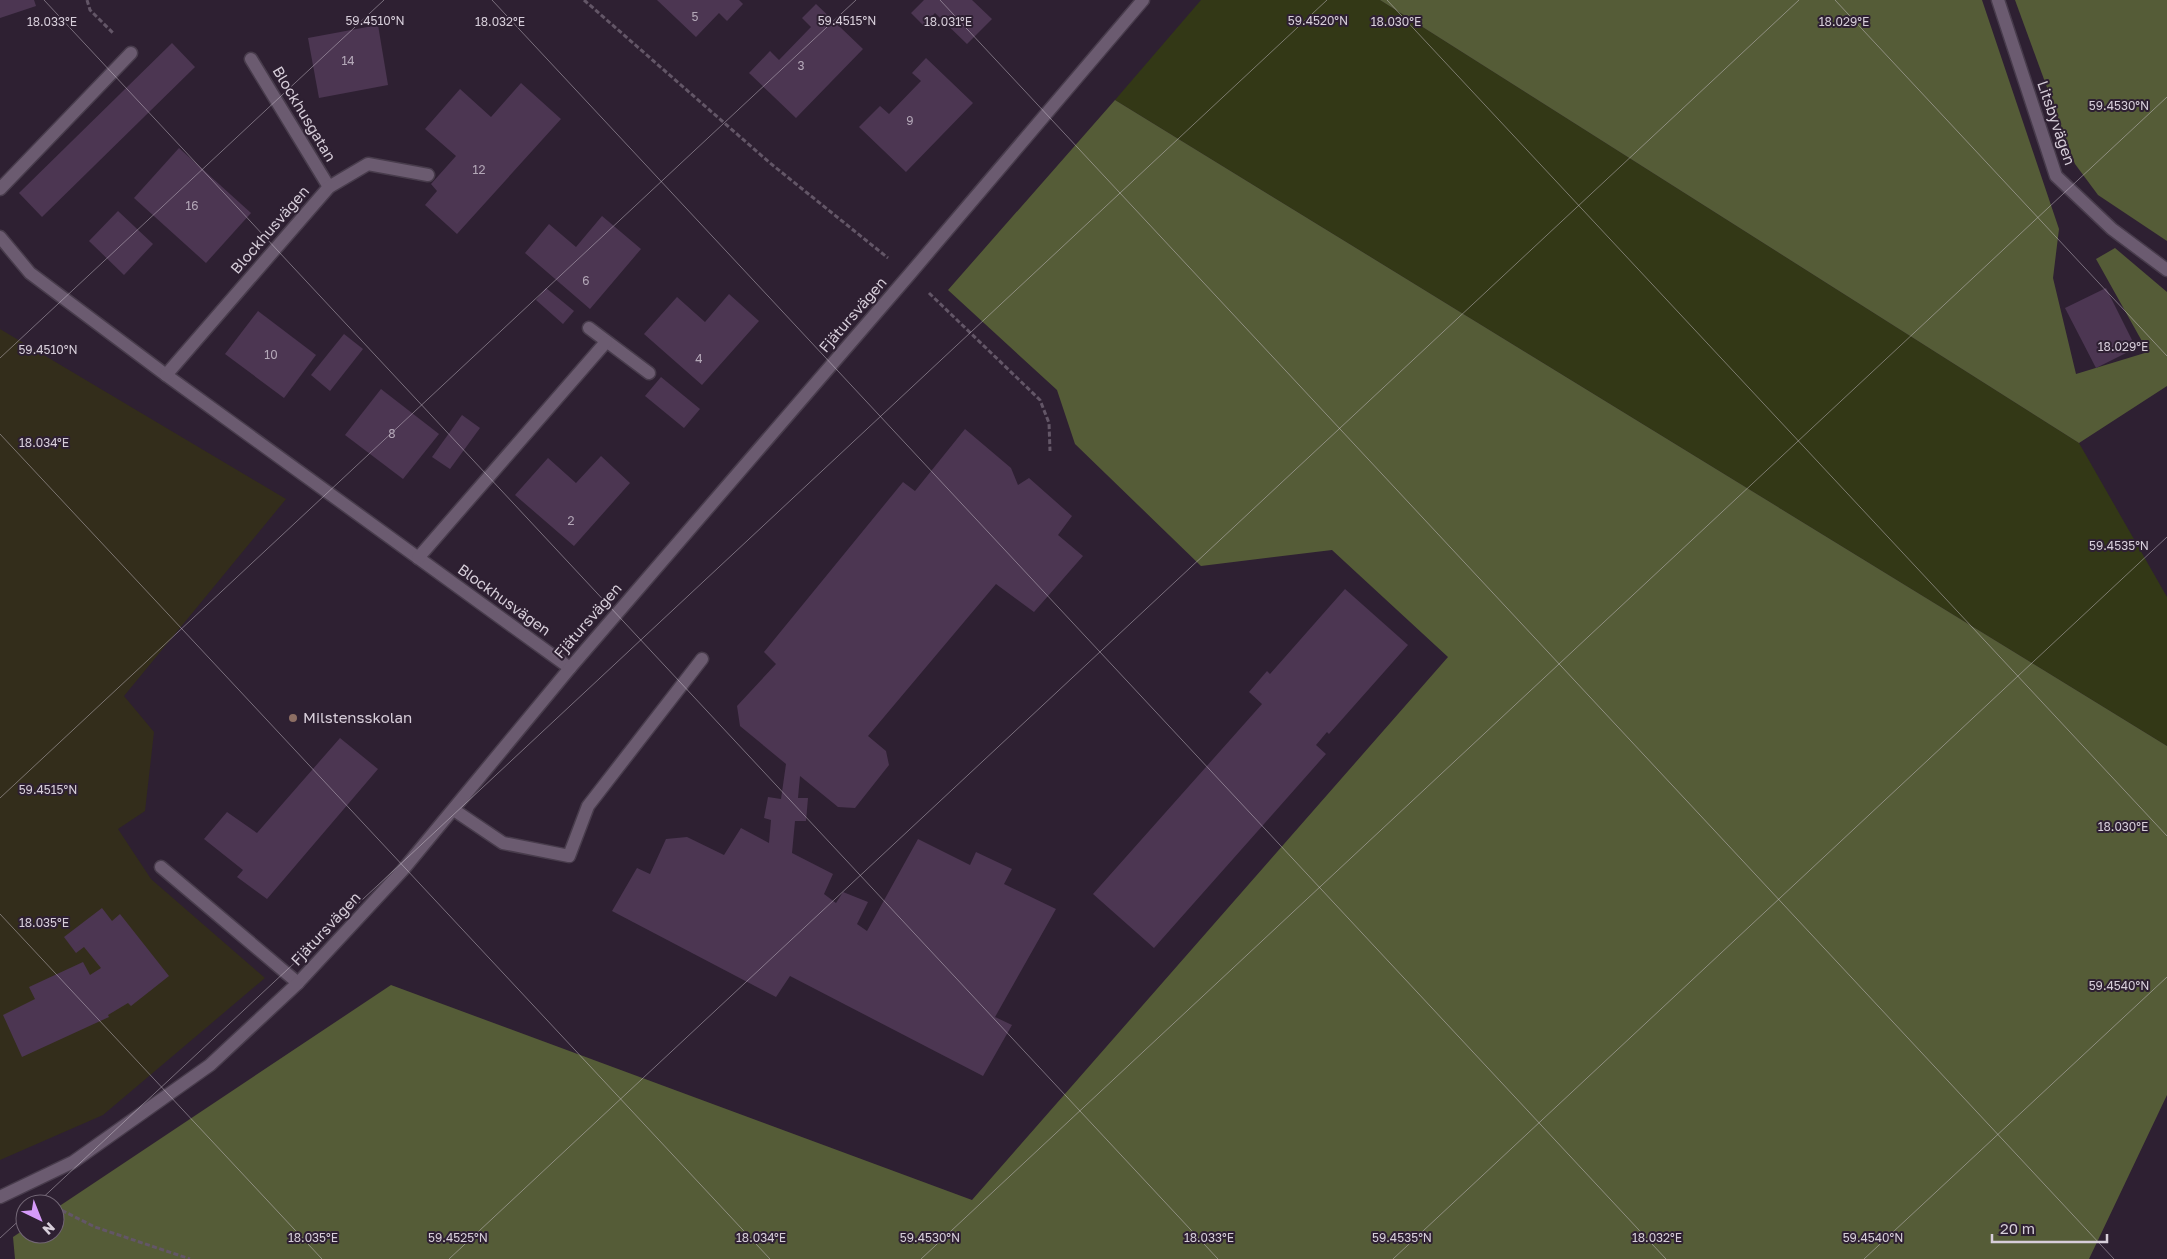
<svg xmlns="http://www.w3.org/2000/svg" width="2167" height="1259" viewBox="0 0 2167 1259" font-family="'Golos Text',sans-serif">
	<rect width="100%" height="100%" fill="#2e2032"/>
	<path fill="#332d1b" d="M 0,329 L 286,499 L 124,696 L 154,732 L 145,811 L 118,829 L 151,879 L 265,978 L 103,1115 L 0,1160 Z"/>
	<path fill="#333816" d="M 1201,0 L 1380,0 L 2079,443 L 2167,597 L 2167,746 L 1115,100 Z"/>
	<g fill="#555c37">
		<path d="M 1380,0 L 1982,0 L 2059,229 L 2053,278 L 2076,374 L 2148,352 L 2096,259 L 2115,248 L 2167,292 L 2167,386 L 2079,443 Z"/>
		<path d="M 2015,0 L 2167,0 L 2167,241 L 2098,195 L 2075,164 Z"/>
		<path d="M 1115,100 L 2167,746 L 2167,1095 L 2089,1259 L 15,1259 L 13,1237 L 25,1229 L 25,1234 L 55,1234 L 55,1209 L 391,985 L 972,1200 L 1448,657 L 1332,550 L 1201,566 L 1075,444 L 1057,390 L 948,290 Z"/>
	</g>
	<g fill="#4c3652">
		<path d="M 0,0 L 34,0 L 36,6 L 0,18 Z"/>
		<path d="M 657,0 L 739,0 L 743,4 L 727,21 L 719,13 L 696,37 Z"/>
		<path d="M 924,0 L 972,0 L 992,19 L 967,44 L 935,13 L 923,25 L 911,13 Z"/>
		<path d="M 816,4 L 863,49 L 796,118 L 749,73 L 770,51 L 779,60 L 811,27 L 802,18 Z"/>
		<path d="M 378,25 L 388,85 L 319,98 L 308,38 Z"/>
		<path d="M 172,43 L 195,67 L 42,217 L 19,193 Z"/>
		<path d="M 926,58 L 973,103 L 906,172 L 859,127 L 880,106 L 889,114 L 921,81 L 912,73 Z"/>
		<path d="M 521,83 L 561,119 L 457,234 L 425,205 L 437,191 L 431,184 L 456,156 L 425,129 L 460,89 L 491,117 Z"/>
		<path d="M 179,148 L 251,213 L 206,263 L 134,198 Z"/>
		<path d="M 118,211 L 153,244 L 124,275 L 89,241 Z"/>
		<path d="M 602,216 L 641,249 L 590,309 L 525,253 L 549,224 L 576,247 Z"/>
		<path d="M 546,288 L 574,311 L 563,324 L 536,300 Z"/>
		<path d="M 2106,288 L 2136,348 L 2096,368 L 2065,308 Z"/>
		<path d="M 729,294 L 759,321 L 702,385 L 644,334 L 677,297 L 705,322 Z"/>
		<path d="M 258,311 L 316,355 L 284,398 L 225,354 Z"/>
		<path d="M 344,334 L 363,349 L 330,391 L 311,375 Z"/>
		<path d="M 661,377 L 700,409 L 684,428 L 645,396 Z"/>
		<path d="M 381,389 L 439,434 L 403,479 L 345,435 Z"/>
		<path d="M 462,415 L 480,428 L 450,469 L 432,457 Z"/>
		<path d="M 965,429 L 1011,468 L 1018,485 L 1029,478 L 1072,516 L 1058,535 L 1083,556 L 1034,612 L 996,584 L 868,736 L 886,751 L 889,765 L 855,808 L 838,807 L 800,776 L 798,798 L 808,798 L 806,821 L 795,821 L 792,853 L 833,874 L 824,894 L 836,903 L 843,892 L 868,902 L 857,924 L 867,931 L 918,839 L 970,865 L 976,852 L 1012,869 L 1004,884 L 1056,909 L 995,1017 L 1012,1025 L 983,1076 L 790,976 L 776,997 L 612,911 L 637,868 L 650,874 L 666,839 L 687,837 L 724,855 L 741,828 L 769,843 L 771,820 L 764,818 L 768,797 L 781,799 L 786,764 L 740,726 L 737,706 L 776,664 L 764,652 L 903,482 L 915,491 Z"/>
		<path d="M 601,456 L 630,483 L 574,546 L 515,495 L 548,458 L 576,483 Z"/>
		<path d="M 1345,589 L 1408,645 L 1329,734 L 1327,732 L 1316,745 L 1326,754 L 1154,948 L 1093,894 L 1262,704 L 1249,692 L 1267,671 L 1270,674 Z"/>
		<path d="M 340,738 L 378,769 L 267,899 L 237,877 L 243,870 L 204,839 L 227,812 L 257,833 Z"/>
		<path d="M 102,908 L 112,921 L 120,914 L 169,976 L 131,1006 L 128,1003 L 108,1015 L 109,1017 L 22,1057 L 3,1015 L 35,999 L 29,987 L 83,962 L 90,975 L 101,968 L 84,947 L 76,953 L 64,937 Z"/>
	</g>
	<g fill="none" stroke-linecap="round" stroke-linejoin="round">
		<defs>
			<g id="minor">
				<path d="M 1998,0 L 2056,176 L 2112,229 L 2167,270"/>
				<path d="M 251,59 L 329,187"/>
				<path d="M 0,189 L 131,53"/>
				<path d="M 0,237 L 30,273 L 166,375 L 570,668"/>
				<path d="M 589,328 L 649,373"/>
				<path d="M 166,375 L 329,187 L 368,164 L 428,175"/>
				<path d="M 418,558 L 606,342"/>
				<path d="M 454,810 L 503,843 L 569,856 L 588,806 L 702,659"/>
				<path d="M 161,867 L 298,983"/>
				<path d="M 0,1197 L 73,1162 L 210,1065 L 298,983 L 402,871 L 570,668 L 909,275 L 1143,0"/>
			</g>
		</defs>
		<use href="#minor" stroke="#483c4c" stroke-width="15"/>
		<g stroke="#635667" stroke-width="3" stroke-dasharray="5 2.5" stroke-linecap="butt">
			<path d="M 87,0 L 90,10 L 114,34"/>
			<path d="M 584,0 L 770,163 L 888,258"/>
			<path d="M 929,293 L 1040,400 L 1049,423 L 1050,451"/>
			<path d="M 55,1207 L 95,1227 L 190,1259"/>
		</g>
		<use href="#minor" stroke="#6b5b70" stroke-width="12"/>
	</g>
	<path fill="none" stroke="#d7ceda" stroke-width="1" stroke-opacity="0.45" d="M 44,0 L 1218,1259M 492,0 L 1666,1259M 940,0 L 2114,1259M 1387,0 L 2167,836M 1835,0 L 2167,356M 0,358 L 384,0M 0,434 L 770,1259M 0,798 L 856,0M 0,914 L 322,1259M 36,1204 L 1327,0M 0,1238 L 25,1215M 449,1259 L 1799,0M 921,1259 L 2167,97M 1393,1259 L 2167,537M 1864,1259 L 2167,977"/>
	<circle fill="#8d6e63" stroke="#2e2032" stroke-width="2" cx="293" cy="718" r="5"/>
	<g text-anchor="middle" stroke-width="4" stroke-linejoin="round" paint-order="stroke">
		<g font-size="12" fill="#b4a8b8">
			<text x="695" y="21">5</text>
			<text x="348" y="65">14</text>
			<text x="801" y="70">3</text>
			<text x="910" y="125">9</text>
			<text x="479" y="174">12</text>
			<text x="192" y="210">16</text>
			<text x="586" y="285">6</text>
			<text x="271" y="359">10</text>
			<text x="699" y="363">4</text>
			<text x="392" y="438">8</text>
			<text x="571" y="525">2</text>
		</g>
		<g font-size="15" fill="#d7ceda" stroke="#2e2032">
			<text transform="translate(304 114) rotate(59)" y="5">Blockhusgatan</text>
			<text transform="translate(2056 123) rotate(71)" y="5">Litsbyvägen</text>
			<text transform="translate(270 230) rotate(-49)" y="5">Blockhusvägen</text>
			<text transform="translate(853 315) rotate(-49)" y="5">Fjätursvägen</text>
			<text transform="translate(504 600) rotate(36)" y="5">Blockhusvägen</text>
			<text transform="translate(588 621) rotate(-49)" y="5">Fjätursvägen</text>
			<text transform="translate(326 929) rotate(-47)" y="5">Fjätursvägen</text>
		</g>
		<g font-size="15" fill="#d7ceda" stroke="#2e2032" text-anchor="start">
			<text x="303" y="723">Milstensskolan</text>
		</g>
	</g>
	<g font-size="12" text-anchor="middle" fill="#d7ceda" stroke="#2e2032" stroke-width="4" stroke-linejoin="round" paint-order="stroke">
		<text x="375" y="25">59.4510°N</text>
		<text x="847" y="25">59.4515°N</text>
		<text x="1318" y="25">59.4520°N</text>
		<text x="52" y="26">18.033°E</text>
		<text x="500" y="26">18.032°E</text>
		<text x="948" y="26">18.031°E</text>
		<text x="1396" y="26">18.030°E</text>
		<text x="1844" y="26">18.029°E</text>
		<text x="2119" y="110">59.4530°N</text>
		<text x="2123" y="351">18.029°E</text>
		<text x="48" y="354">59.4510°N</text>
		<text x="44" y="447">18.034°E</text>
		<text x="2119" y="550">59.4535°N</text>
		<text x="48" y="794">59.4515°N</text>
		<text x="2123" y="831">18.030°E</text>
		<text x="44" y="927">18.035°E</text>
		<text x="2119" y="990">59.4540°N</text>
		<text x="313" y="1242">18.035°E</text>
		<text x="761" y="1242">18.034°E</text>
		<text x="1209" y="1242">18.033°E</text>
		<text x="1657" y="1242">18.032°E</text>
		<text x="458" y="1242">59.4525°N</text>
		<text x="930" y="1242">59.4530°N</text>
		<text x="1402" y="1242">59.4535°N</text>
		<text x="1873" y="1242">59.4540°N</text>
	</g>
	<g transform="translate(40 1219) rotate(137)"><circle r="24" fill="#2e2032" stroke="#726675"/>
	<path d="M0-4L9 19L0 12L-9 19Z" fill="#d69bfa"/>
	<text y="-8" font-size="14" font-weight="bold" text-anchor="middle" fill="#d7ceda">N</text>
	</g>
	<path d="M1992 1234v8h115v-8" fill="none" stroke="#d7ceda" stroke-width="2.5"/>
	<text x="2000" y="1234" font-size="15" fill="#d7ceda" stroke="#2e2032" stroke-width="4" paint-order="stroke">20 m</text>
</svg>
